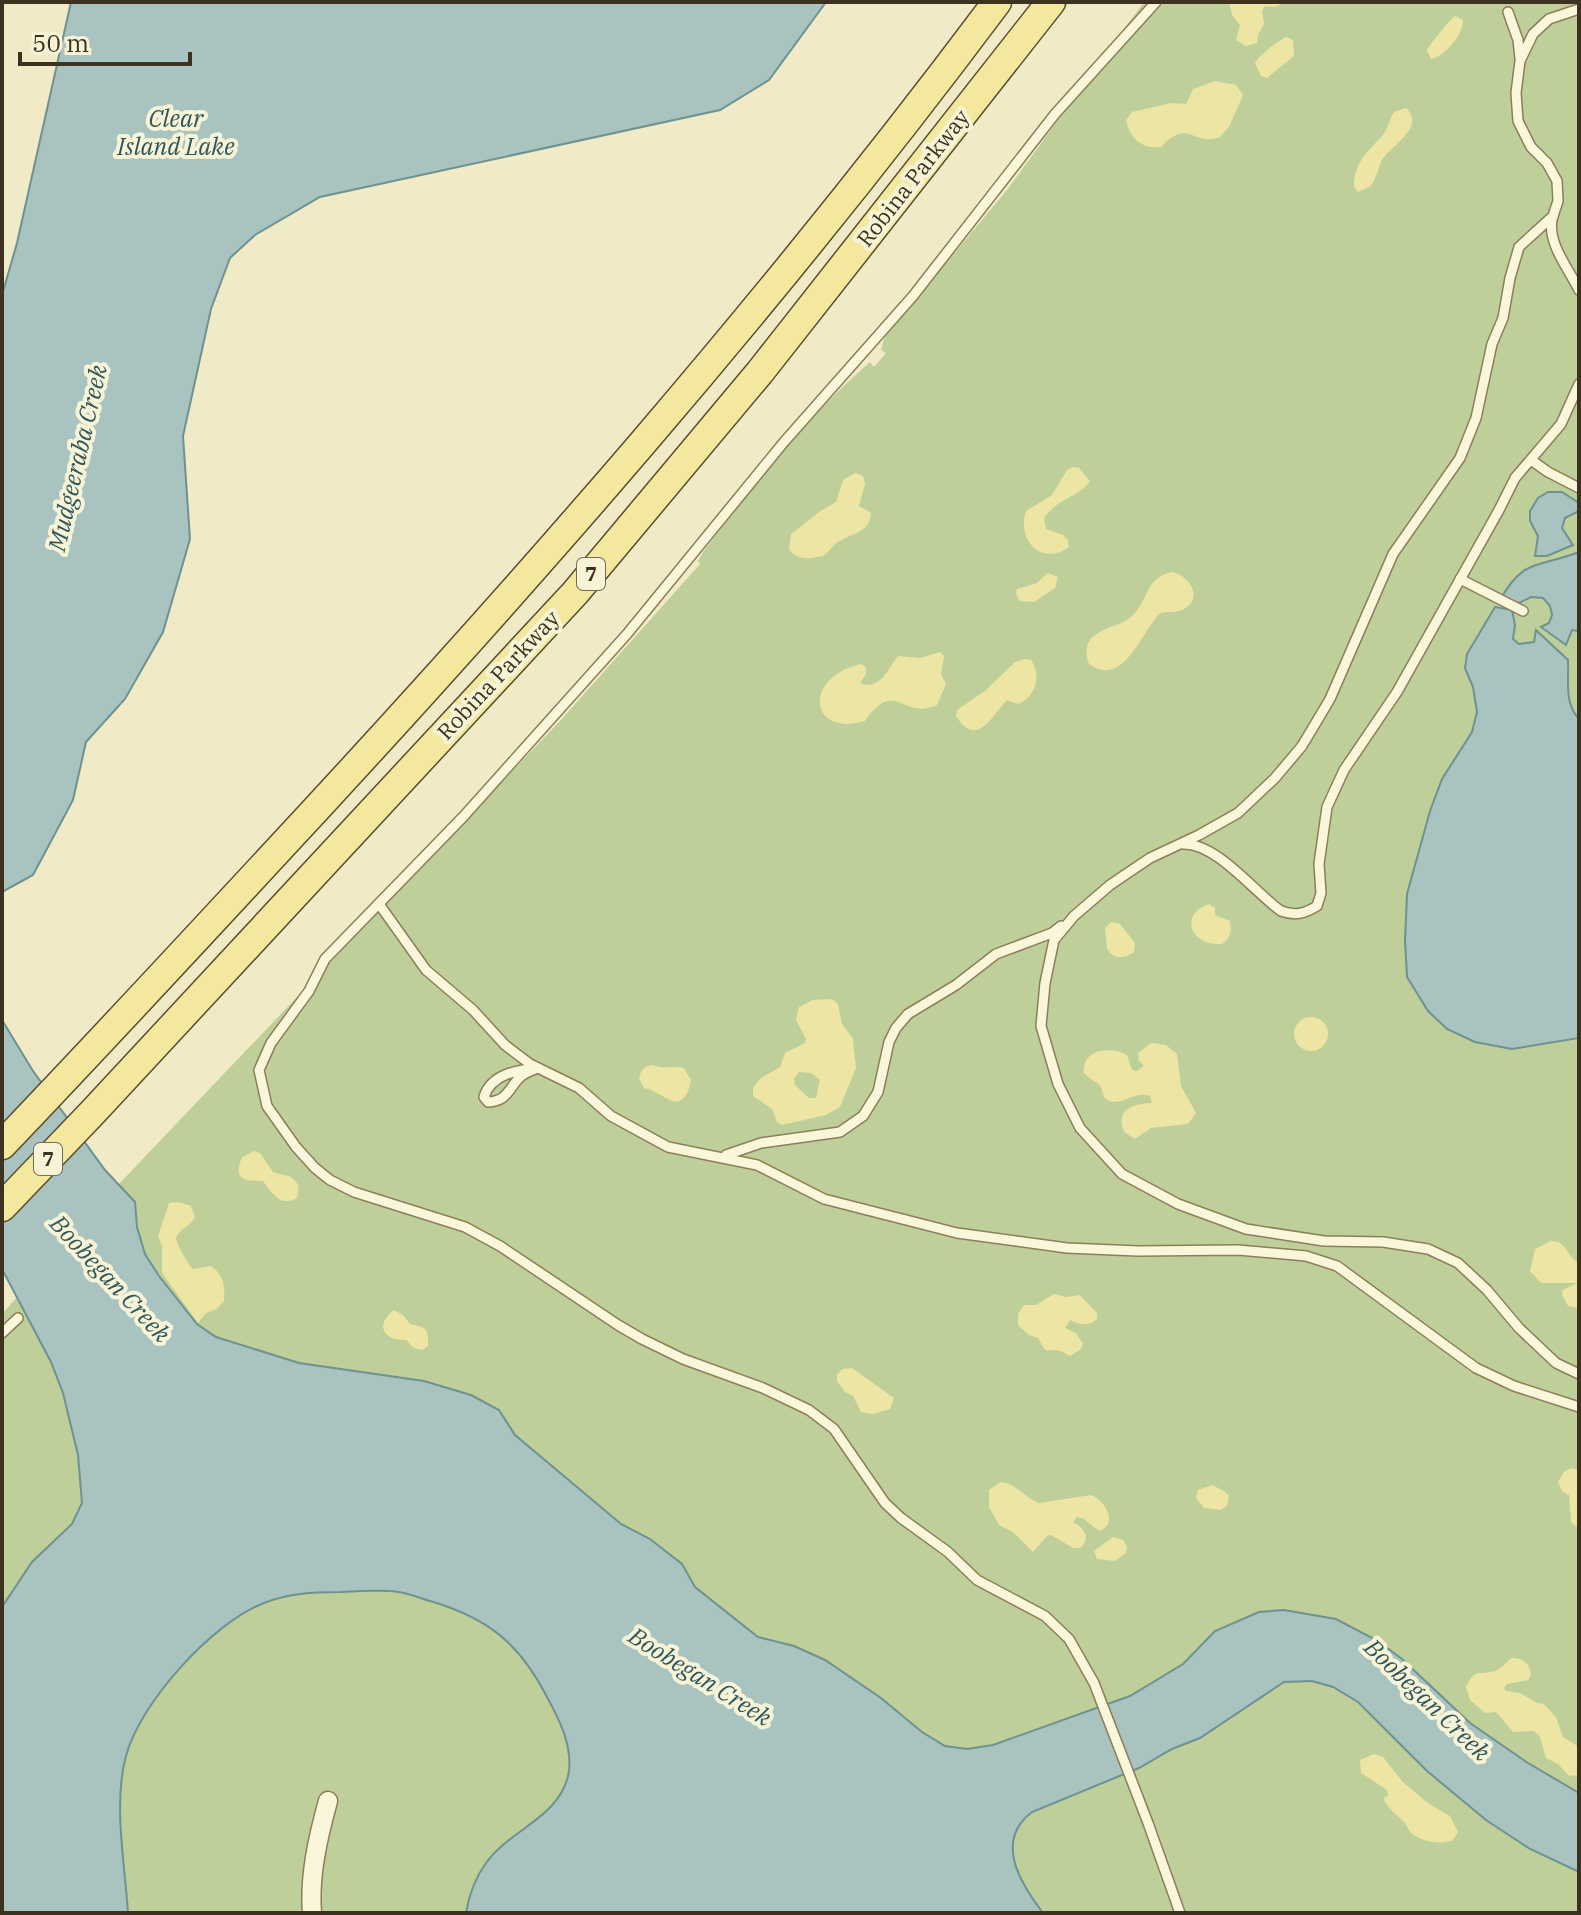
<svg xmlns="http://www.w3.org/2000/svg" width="1581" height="1915" viewBox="0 0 1581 1915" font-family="'IBM Plex Serif',serif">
	<rect width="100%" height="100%" fill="#f0ebc6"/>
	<path fill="#bfcf9a" d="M 1144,2 L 1579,2 L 1579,1913 L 2,1913 L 2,1314 L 118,1185 L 559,722 L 700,564 L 698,561 L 703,552 C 754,486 807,416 870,362 L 874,367 L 886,353 L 881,350 L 885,336 L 1007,190 Z"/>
	<g fill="#ece5a3" fill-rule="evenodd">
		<path d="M 1229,2 L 1286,2 L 1275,7 L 1265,6 L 1262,11 L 1264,24 L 1258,35 L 1257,43 L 1246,46 L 1236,40 L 1240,25 L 1232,15 Z"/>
		<path d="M 1455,16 L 1463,20 C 1464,34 1445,56 1431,59 L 1427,50 C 1430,44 1450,19 1455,16 Z"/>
		<path d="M 1287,37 L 1293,40 L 1294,56 L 1267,78 L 1261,76 L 1255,63 C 1259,56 1279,39 1287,37 Z"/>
		<path d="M 1215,81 L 1236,85 L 1243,95 L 1229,127 L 1220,137 C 1192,147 1189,117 1161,147 C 1143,150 1129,138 1126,120 L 1132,112 L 1171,103 L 1186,104 L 1193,89 Z"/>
		<path d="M 1406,108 C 1427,128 1389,146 1381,162 C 1378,170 1376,178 1371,186 L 1358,192 L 1354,186 C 1354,163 1368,151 1382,136 C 1388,129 1389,120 1394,112 Z"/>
		<path d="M 1073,467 L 1079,468 L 1090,481 C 1081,496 1058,498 1044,518 L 1046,529 L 1063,535 L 1068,540 L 1069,547 C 1042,567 1016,540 1026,511 L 1052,495 L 1067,470 Z"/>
		<path d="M 855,473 L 863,476 L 865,484 L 859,506 L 871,513 C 870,533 852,533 838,542 C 832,546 829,552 823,556 C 810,558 798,562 789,549 L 791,534 L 819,512 L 836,502 L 843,480 Z"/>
		<path d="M 1172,572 C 1188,575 1205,597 1184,609 C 1176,614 1167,610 1159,614 C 1142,632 1123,689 1089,664 C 1076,626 1121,631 1135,613 C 1149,596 1147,577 1172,572 Z"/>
		<path d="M 1048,573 L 1058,577 L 1055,588 L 1034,602 L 1019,601 L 1016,593 L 1017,589 L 1037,583 Z"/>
		<path d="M 940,652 L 944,656 L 941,674 L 946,684 L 937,705 C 902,721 895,677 865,721 C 809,738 802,676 862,664 L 866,668 L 866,674 L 860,683 C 880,691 887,670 898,656 L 920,658 Z"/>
		<path d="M 1025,659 L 1031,660 C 1042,675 1036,697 1018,704 L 1007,700 C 993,714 977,750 956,716 L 957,710 L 986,690 L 1015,662 Z"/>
		<path d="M 1209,904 L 1215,908 L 1215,915 L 1230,921 L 1231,931 L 1228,939 L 1222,944 C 1194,947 1176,916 1209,904 Z"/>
		<path d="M 1111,922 L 1120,924 L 1135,943 L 1134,952 C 1124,959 1114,960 1107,949 L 1105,928 Z"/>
		<path d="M 832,999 L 838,1004 L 842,1024 L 853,1039 L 856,1068 L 840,1107 L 826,1115 L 782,1125 L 777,1122 L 772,1109 L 753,1096 L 753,1088 L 761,1078 L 780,1067 L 785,1053 L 805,1043 L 806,1039 L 796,1020 L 799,1007 L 813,1000 ZM 799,1072 L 811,1073 L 820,1080 L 816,1098 L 809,1098 L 795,1085 L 794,1079 Z"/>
		<circle cx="1311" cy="1034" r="17"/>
		<path d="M 1151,1043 L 1166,1045 L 1177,1054 L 1181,1086 L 1196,1113 L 1188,1124 L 1151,1128 L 1135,1139 L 1124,1132 C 1115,1108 1134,1104 1152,1103 L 1150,1096 C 1134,1090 1118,1110 1105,1098 C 1102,1095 1103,1089 1100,1086 C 1096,1081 1089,1079 1084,1073 C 1081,1049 1111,1046 1127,1055 L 1132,1070 L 1137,1071 L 1144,1066 L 1139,1061 L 1138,1053 Z"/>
		<path d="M 653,1065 C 666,1070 674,1065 684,1068 L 691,1080 C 683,1121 663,1091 644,1088 L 639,1078 C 641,1070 644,1066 653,1065 Z"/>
		<path d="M 254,1151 L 260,1153 L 273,1172 C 287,1177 289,1172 299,1186 L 297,1198 C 281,1208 272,1193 263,1181 C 246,1180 232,1182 242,1157 Z"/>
		<path d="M 178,1202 L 191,1206 L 195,1217 C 190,1227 180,1228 176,1238 C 177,1245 188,1264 193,1269 L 211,1266 C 224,1275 225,1286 224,1301 L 217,1309 L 206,1313 L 198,1323 L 162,1273 L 162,1246 L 158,1236 L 169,1203 Z"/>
		<path d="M 1551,1241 C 1568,1241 1566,1257 1579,1263 L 1579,1308 L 1568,1306 L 1562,1295 L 1563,1290 L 1577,1283 L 1541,1283 L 1530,1271 L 1535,1249 Z"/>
		<path d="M 1054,1294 L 1066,1297 L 1080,1295 L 1097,1313 L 1097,1319 C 1088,1327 1080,1325 1070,1320 L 1065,1328 L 1076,1333 L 1083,1344 L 1080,1350 L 1070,1356 C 1067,1355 1064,1352 1060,1351 C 1044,1347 1049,1358 1038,1338 L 1029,1335 L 1018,1325 L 1018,1314 L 1024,1305 L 1036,1305 Z"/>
		<path d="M 394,1310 L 403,1315 L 410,1324 C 425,1328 429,1326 428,1346 L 422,1350 L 414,1348 L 406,1340 C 384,1341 374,1325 394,1310 Z"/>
		<path d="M 852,1368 L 894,1398 L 890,1409 L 873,1414 L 861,1412 L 853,1396 L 845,1392 L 837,1381 L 837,1374 L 843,1369 Z"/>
		<path d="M 1571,1468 L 1579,1470 L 1579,1529 L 1571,1522 L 1569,1495 L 1562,1491 L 1558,1482 L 1564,1472 Z"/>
		<path d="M 1000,1482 C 1017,1483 1024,1498 1039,1503 L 1091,1495 C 1105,1500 1119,1524 1099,1531 L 1084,1519 L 1077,1517 L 1073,1522 C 1084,1528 1092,1539 1080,1548 L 1073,1548 L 1051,1535 L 1047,1536 L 1033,1552 L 1013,1532 L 999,1525 L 989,1507 L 989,1490 Z"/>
		<path d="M 1212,1485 L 1224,1491 L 1229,1496 L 1227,1506 L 1221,1510 L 1204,1508 L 1196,1498 L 1198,1490 Z"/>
		<path d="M 1113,1537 L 1123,1540 L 1127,1547 L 1126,1553 L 1115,1561 L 1097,1559 L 1094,1551 Z"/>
		<path d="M 1512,1658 C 1524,1658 1530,1664 1531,1675 L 1528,1680 L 1507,1684 L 1504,1688 L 1506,1691 L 1520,1693 L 1537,1703 L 1544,1704 L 1556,1717 L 1563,1737 L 1579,1747 L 1579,1775 L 1569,1776 L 1558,1764 L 1546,1758 L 1540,1737 L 1534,1731 L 1513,1732 L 1496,1712 L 1485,1713 L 1470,1700 L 1466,1687 C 1475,1667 1479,1676 1495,1671 C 1501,1669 1507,1661 1512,1658 Z"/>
		<path d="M 1374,1754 L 1383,1757 L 1403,1782 L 1429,1804 L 1450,1816 L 1458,1832 L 1453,1840 C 1441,1845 1422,1842 1411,1833 C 1408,1830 1407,1825 1404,1822 C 1396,1814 1389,1810 1383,1798 L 1388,1796 L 1387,1790 L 1361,1773 L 1360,1760 Z"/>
	</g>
	<g fill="#a8c3c0" stroke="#6e9290" stroke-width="2">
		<path d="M 71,2 L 826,2 L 769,80 L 720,110 L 320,197 L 255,235 L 230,258 L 211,309 L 183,436 L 190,539 L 163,632 L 125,699 L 86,742 L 73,800 L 33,875 L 2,892 L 2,295 L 17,243 Z"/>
		<path d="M 1548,492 L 1562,492 L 1579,503 L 1579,511 L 1565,518 L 1562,528 L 1573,545 L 1547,556 L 1535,556 L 1538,536 L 1530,521 L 1530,511 L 1538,498 Z"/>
		<path d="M 1579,552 L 1579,631 L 1572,630 L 1566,645 L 1541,627 L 1549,623 L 1552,615 L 1550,606 L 1543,598 L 1531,597 L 1519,603 L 1500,600 C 1524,557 1538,568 1579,552 Z"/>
		<path d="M 1495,607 L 1512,610 L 1515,625 L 1513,639 L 1519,644 L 1534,642 L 1536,630 L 1568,660 C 1569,682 1564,703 1579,719 L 1579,1038 L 1512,1049 L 1475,1042 L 1447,1029 L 1428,1011 L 1407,977 L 1405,941 L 1407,894 L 1430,811 L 1442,779 L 1472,732 L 1477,712 L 1473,687 L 1465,668 L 1467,654 Z"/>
		<path d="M 2,1020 L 33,1071 L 105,1170 L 135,1202 L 137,1227 L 145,1254 L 159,1276 L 197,1324 L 216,1337 L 299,1363 L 424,1381 L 471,1395 L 499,1410 L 515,1435 L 621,1524 L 650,1539 L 682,1564 L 695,1587 L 758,1637 L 794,1646 L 825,1660 L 881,1698 L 922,1732 L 945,1746 L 967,1749 L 993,1745 L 1130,1696 L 1183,1664 L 1215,1631 L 1259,1612 L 1284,1610 L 1336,1619 L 1378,1641 L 1402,1659 L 1470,1723 L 1528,1763 L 1579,1793 L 1579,1872 L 1530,1849 L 1486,1820 L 1427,1771 L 1358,1702 L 1333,1687 L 1312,1681 L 1284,1682 L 1200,1738 L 1172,1749 L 1139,1768 L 1032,1812 C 994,1841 1020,1883 1043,1913 L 466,1913 C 469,1895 475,1878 486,1863 C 510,1829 562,1817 569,1771 C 572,1744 559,1719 547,1697 C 519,1643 488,1618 430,1601 C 417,1597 403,1591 389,1591 C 373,1590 357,1591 341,1592 C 315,1592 289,1593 264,1603 C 212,1623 140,1703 126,1756 C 113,1803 125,1865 128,1913 L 2,1913 L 2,1607 L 32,1562 L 72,1524 L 82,1503 L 78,1455 L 63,1393 L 51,1362 L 2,1269 Z"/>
	</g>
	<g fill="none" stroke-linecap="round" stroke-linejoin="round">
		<defs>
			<g id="service">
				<path d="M 1156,2 L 1055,114 L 913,296 L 784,442 L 627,634 L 463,817 L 325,959 L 309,991 L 271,1043 L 259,1070 L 267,1106 L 296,1147 L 315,1168 L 330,1180 L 354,1192 L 465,1227 L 500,1246 L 618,1325 L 642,1339 L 683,1359 L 763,1388 L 809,1410 L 834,1429 L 885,1503 L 901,1518 L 948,1552 L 977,1580 L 1045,1616 L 1069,1639 L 1094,1683 L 1148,1823 L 1180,1913"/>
				<path d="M 1579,9 L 1549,19 L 1533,34 L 1520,61 L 1516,93 L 1518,121 L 1531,147 L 1547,163 L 1557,181 L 1558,201 L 1553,216 L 1519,247 L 1510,278 L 1503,318 L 1492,344 L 1476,418 L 1460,458 L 1393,554 L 1330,699 L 1302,746 L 1275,778 L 1238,813 L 1199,835 L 1150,858 L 1110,885 L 1074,916 L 1054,940 L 1045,983 L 1041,1026 L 1058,1084 L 1080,1128 L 1122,1174 L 1178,1204 L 1246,1229 L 1324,1241 L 1383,1242 L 1428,1249 L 1458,1263 L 1487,1290 L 1519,1328 L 1556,1363 L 1579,1374"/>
				<path d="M 1508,12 L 1518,40 L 1520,58"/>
				<path d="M 1553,216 C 1545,241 1569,269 1579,290"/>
				<path d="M 1531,460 L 1548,472 L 1579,488"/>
				<path d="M 1460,579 L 1523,611"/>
				<path d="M 1183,844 C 1217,843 1254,892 1281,911 C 1295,916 1304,914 1317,906 L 1321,893 L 1319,864 L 1327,807 L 1344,770 L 1397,692 L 1499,510 L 1515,478 L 1561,424 L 1579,384"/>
				<path d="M 379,904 L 426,970 L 473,1010 L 505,1045 L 530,1064 L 579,1088 L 611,1116 L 668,1147 L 757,1165 L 824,1199 L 957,1233 L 1067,1248 L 1138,1251 L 1238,1250 L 1306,1256 L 1337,1266 L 1476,1368 L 1514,1386 L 1579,1407"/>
				<path d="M 538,1068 C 532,1070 524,1073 519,1078 C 508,1090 507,1101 488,1102 L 484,1097 C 491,1074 517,1070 538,1068 Z"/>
				<path d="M 726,1155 L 761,1143 L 840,1132 L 863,1116 L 878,1092 L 889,1042 L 896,1028 L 908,1014 L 956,985 L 996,954 L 1052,933 L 1061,926"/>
				<path d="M 2,1333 L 18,1318"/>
			</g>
			<path id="minor" d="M 312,1913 C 309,1876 318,1837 328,1801"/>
			<g id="primary">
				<path d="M 2,1145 C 92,1051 180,956 268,861 C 524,586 772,303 997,2"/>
				<path d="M 2,1207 L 93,1112 L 575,593 L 760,372 L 1051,2"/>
			</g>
		</defs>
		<use href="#service" stroke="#8c7e5b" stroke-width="12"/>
		<use href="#minor" stroke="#8c7e5b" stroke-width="21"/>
		<use href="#primary" stroke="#5a4b2f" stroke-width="31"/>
		<use href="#service" stroke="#faf6da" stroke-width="9"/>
		<use href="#minor" stroke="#faf6da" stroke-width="18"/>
		<use href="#primary" stroke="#f3e89e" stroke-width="28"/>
	</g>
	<g text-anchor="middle" stroke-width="8" stroke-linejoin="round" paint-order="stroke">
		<g fill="#f7f3d6" stroke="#746c56" stroke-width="2">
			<rect x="577" y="558" width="28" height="32" rx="6"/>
			<rect x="34" y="1143" width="28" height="32" rx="6"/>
		</g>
		<g font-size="20" font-weight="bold" fill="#3c321f">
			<text x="591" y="581">7</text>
			<text x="48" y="1166">7</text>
		</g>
		<g font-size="22" fill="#3c321f" stroke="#f7f3d6">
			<text transform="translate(913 178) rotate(-52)" y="8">Robina Parkway</text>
			<text transform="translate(498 675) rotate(-47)" y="8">Robina Parkway</text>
		</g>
		<g font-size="24" font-style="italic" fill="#2e575c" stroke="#f7f3d6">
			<text x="176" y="127">Clear<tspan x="176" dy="28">Island Lake</tspan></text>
			<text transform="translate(78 458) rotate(-77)" y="8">Mudgeeraba Creek</text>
			<text transform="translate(110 1279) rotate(47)" y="8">Boobegan Creek</text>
			<text transform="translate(700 1677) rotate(32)" y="8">Boobegan Creek</text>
			<text transform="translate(1427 1700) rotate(44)" y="8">Boobegan Creek</text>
		</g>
	</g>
	<rect width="1581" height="1915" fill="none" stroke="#3c321f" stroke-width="8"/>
	<path d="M20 52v12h170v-12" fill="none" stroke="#3c321f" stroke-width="4"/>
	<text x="32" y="52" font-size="24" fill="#3c321f" stroke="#f7f3d6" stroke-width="6" paint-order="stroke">50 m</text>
</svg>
